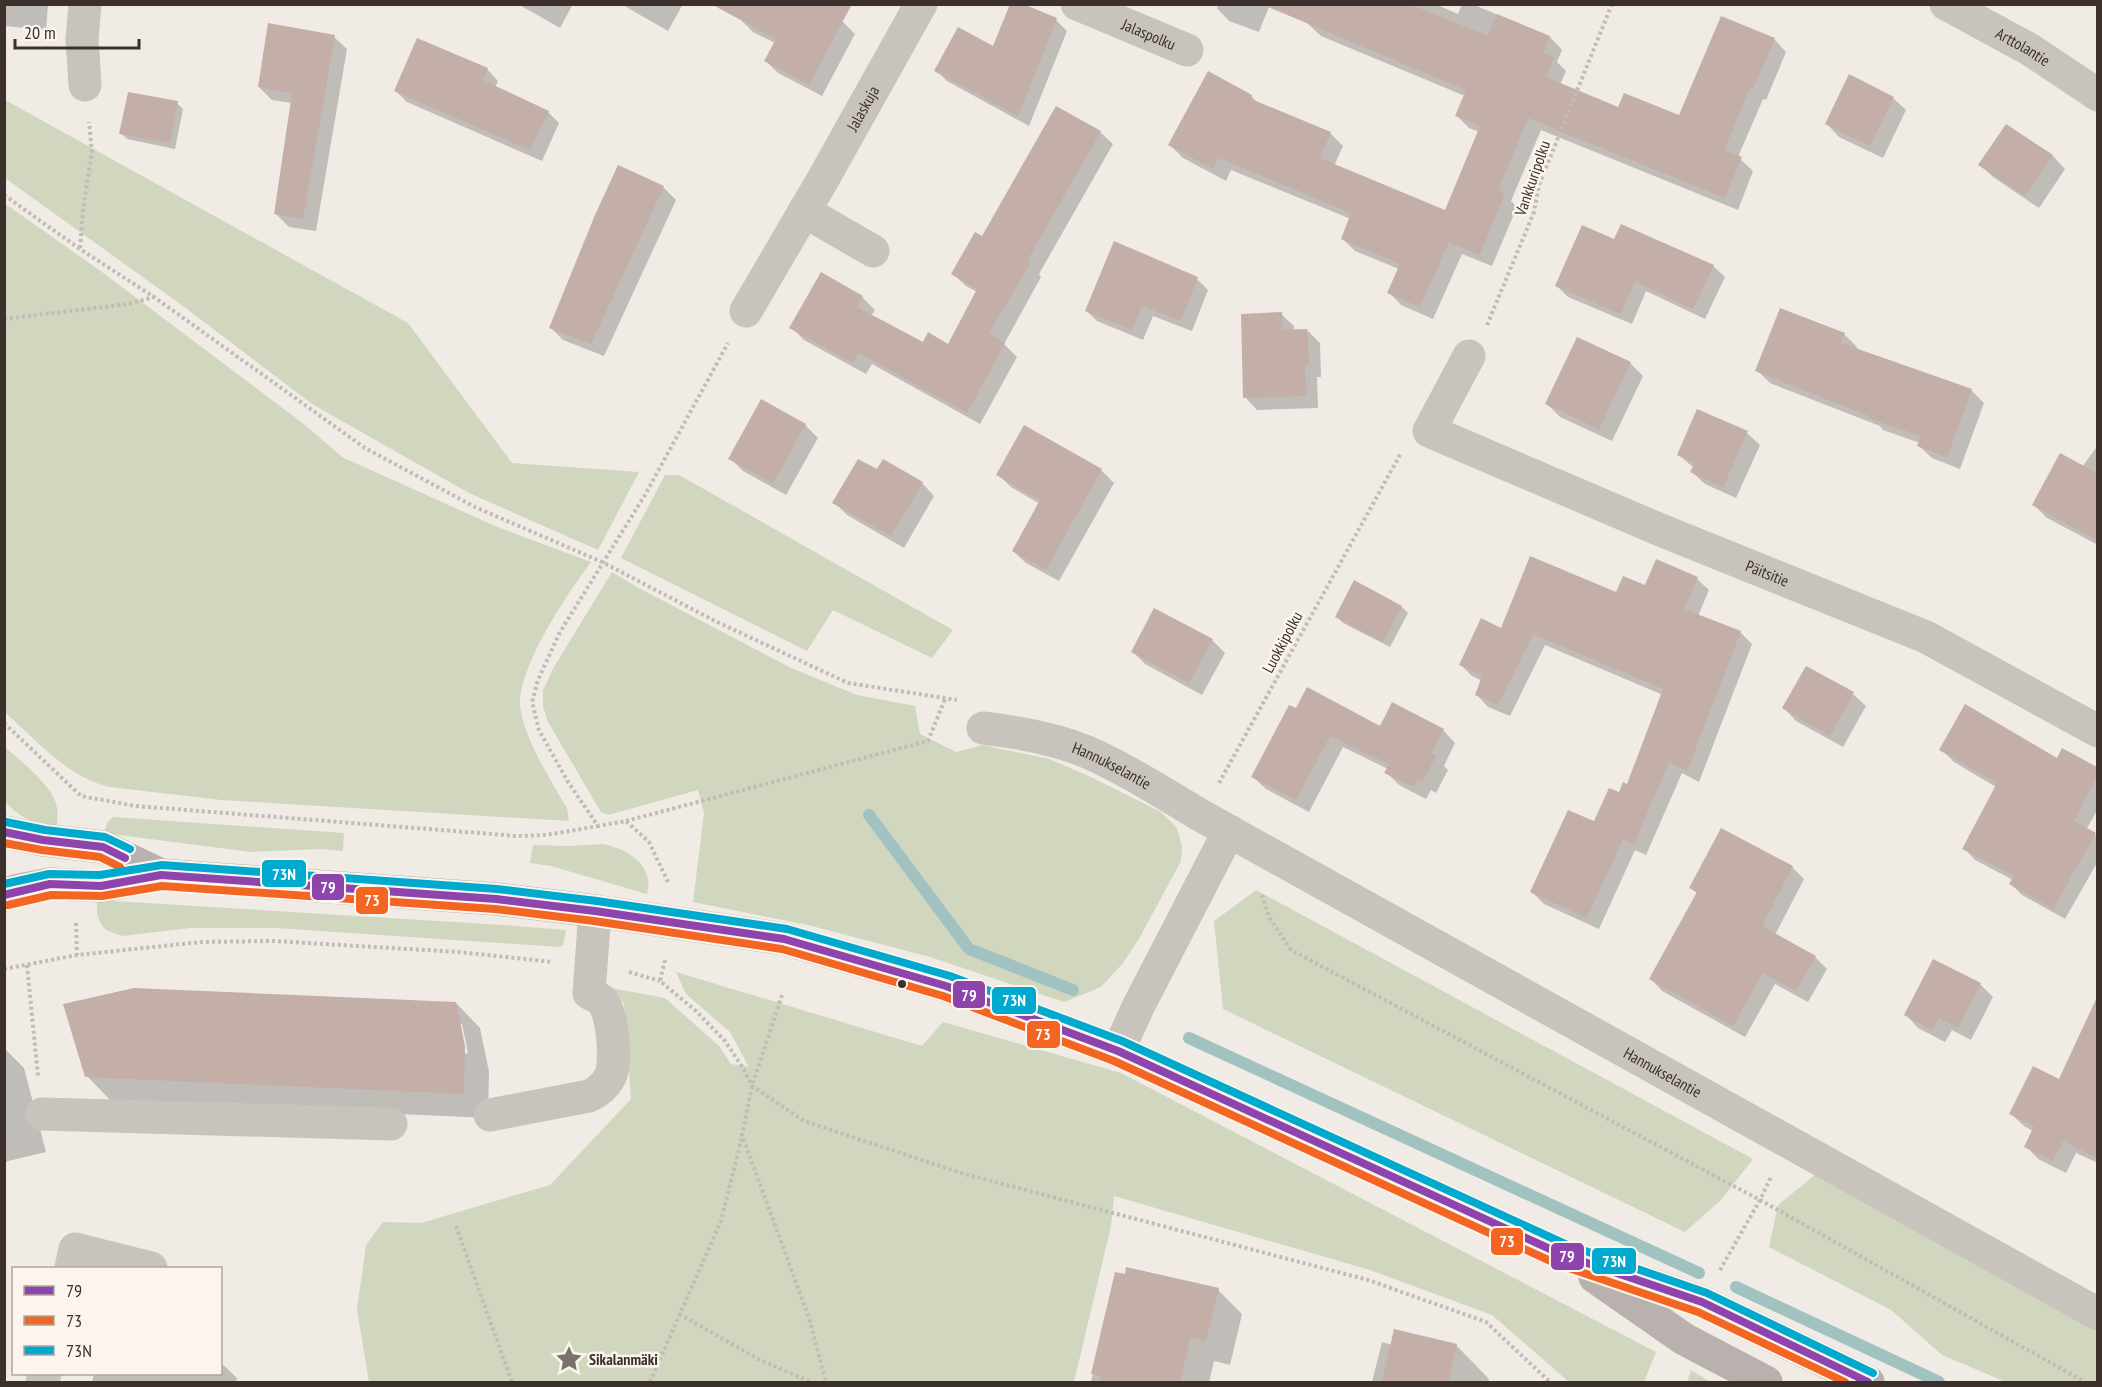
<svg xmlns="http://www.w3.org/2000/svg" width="2102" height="1387" viewBox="0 0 2102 1387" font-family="'PT Sans Narrow',sans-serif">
	<rect width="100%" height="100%" fill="#f0ebe5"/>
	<g fill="#d1d6bf">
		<path d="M 5,100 L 408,323 L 512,463 L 639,472 L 598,550 L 469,493 L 312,404 L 183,306 L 5,178 Z"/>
		<path d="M 4,203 L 102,272 L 305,425 L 342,457 L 495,526 L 591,562 C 567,594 520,664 520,704 C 521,733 552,783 567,808 L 569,821 L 221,800 L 110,787 C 69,778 38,742 8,715 L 4,711 Z"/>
		<path d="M 665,475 L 679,475 L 953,630 L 932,658 L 833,610 L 807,651 L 621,558 Z"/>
		<path d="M 612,572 L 635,586 L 791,668 L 857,695 L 915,706 L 920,734 L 956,752 L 983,745 L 1049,759 L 1091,777 L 1161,812 L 1177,828 L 1182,846 L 1181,861 L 1140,937 L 1123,963 L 1101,987 L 1064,1002 L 930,957 L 808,925 L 693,902 L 704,813 L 698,790 L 608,815 L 601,812 L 548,722 L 543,706 L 543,690 L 554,667 Z"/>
		<path d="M 4,746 C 20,761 54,786 57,808 C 58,814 57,822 57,828 C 33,823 22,819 5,802 Z"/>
		<path d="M 113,817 L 344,833 L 343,851 L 321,849 L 251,852 L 104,833 L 107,823 Z"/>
		<path d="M 603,844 C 622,848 644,858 648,879 C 649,883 648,890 647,894 L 551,866 L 530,863 L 533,845 L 569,846 Z"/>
		<path d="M 1256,890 L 1753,1159 L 1721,1200 L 1685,1232 L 1223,1009 L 1214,921 Z"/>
		<path d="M 97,900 L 503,925 L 566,930 L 563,945 L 559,947 L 276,928 L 190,928 L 122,936 L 106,930 L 101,924 L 97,915 Z"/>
		<path d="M 676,972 L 922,1046 L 943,1022 L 1121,1073 L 1656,1352 L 1644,1382 L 1569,1382 L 1492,1315 L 1370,1270 L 1114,1196 L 1111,1226 L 1074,1382 L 369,1382 L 357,1309 L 366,1245 L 383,1222 L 421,1223 L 550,1185 L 631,1099 L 624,1004 L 611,988 L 665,998 L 719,1046 L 731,1064 L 749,1067 L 730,1032 L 686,994 Z"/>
		<path d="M 1816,1174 L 2097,1331 L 2097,1382 L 2006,1382 L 1942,1355 L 1891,1310 L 1769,1247 L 1778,1205 Z"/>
		<path d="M 1691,1370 L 1711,1382 L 1687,1382 Z"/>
	</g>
	<g fill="#0003" fill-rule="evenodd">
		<path d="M 4,4 L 48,4 L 46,30 L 4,26 Z"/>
		<path d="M 518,4 L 573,4 L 560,28 Z"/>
		<path d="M 621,4 L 683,4 L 668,31 Z"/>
		<path d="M 811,4 L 843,22 L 855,34 L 822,96 L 778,73 L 766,61 L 775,43 L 753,32 L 741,20 Z"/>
		<path d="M 1218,4 L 1270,4 L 1259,32 L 1229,21 L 1217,8 Z"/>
		<path d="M 1316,4 L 1435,4 L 1458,14 L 1462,4 L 1472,4 L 1550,37 L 1562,50 L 1557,62 L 1566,71 L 1560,85 L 1619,109 L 1680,117 L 1774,39 L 1786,52 L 1766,100 L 1763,99 L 1738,157 L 1753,171 L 1738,210 L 1541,130 L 1511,201 L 1517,207 L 1492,266 L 1462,254 L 1433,319 L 1401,305 L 1389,292 L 1399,269 L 1355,251 L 1343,239 L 1351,219 L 1231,170 L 1226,181 L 1183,158 L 1170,145 L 1251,96 L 1259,104 L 1330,133 L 1343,146 L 1334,166 L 1446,212 L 1479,132 L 1469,128 L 1457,116 L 1465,96 L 1321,36 L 1308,24 Z"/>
		<path d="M 1056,20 L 1067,31 L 1029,126 L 947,81 L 936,70 L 994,48 Z"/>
		<path d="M 334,37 L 347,49 L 316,231 L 289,227 L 276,214 L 292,103 L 272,100 L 259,87 Z"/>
		<path d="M 487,69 L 498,81 L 495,88 L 548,112 L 559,123 L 542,161 L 407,102 L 396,91 Z"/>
		<path d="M 1893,98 L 1906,110 L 1883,158 L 1839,137 L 1827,124 Z"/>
		<path d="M 177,103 L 183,109 L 175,149 L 127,139 L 121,133 Z"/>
		<path d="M 2006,126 L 2053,156 L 2065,169 L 2039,208 L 1993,177 L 1980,165 Z"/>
		<path d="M 1100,132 L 1113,144 L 1039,274 L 1041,277 L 1004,344 L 1017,357 L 980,424 L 872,364 L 866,374 L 804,340 L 791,327 L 862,297 L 875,310 L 871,316 L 923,344 L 948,346 L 977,292 L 966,286 L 953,274 L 983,238 Z"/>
		<path d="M 663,187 L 676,200 L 604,356 L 563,340 L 550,327 Z"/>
		<path d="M 1615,241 L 1713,266 L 1725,277 L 1705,319 L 1646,291 L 1632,324 L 1568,297 L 1557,286 Z"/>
		<path d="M 1197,279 L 1208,290 L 1192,331 L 1153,316 L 1143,340 L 1097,321 L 1086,310 Z"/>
		<path d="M 1281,314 L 1294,326 L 1294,331 L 1307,330 L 1320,343 L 1321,377 L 1317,377 L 1318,408 L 1257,410 L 1245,397 Z"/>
		<path d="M 1844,334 L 1857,347 L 1856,350 L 1971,390 L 1984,403 L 1960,469 L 1932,458 L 1919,446 L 1920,443 L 1883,430 L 1880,426 L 1770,383 L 1757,370 Z"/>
		<path d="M 1630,363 L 1643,376 L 1612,441 L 1560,417 L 1547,404 Z"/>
		<path d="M 805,425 L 818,438 L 786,495 L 743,471 L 730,458 Z"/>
		<path d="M 1747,433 L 1760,445 L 1736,498 L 1705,484 L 1692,472 L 1694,468 L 1679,455 Z"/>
		<path d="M 2098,445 L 2098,545 L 2047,518 L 2034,505 L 2082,467 Z"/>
		<path d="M 1101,470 L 1114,483 L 1059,581 L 1026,563 L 1013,551 L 1040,504 L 1011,487 L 998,474 Z"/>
		<path d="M 922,483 L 934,496 L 904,548 L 847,515 L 834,502 Z"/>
		<path d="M 1697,579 L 1709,590 L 1698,616 L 1740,632 L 1752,644 L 1699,782 L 1682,773 L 1646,855 L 1635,850 L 1599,929 L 1544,904 L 1532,892 L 1628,786 L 1663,695 L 1545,645 L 1510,716 L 1488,707 L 1477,695 L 1482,681 L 1472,676 L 1460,664 L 1502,631 L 1617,594 L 1645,587 Z"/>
		<path d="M 1355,582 L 1402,607 L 1408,613 L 1390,647 L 1343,623 L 1337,617 Z"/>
		<path d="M 1212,640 L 1225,653 L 1202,695 L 1145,664 L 1133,652 Z"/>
		<path d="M 1853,694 L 1866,706 L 1843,747 L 1796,721 L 1784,708 Z"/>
		<path d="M 1290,707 L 1380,728 L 1443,730 L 1455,743 L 1444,766 L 1448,770 L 1436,793 L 1431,790 L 1426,799 L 1399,785 L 1386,772 L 1388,769 L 1343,747 L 1309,812 L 1266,789 L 1253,777 Z"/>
		<path d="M 1941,749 L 2058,760 L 2063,750 L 2098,769 L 2098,809 L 2086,830 L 2098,837 L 2098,861 L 2065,919 L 2022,895 L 2011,884 L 2013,880 L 1975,860 L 1964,848 L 1996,787 L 1954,762 Z"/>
		<path d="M 1721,830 L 1792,867 L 1804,879 L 1775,935 L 1815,957 L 1827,969 L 1808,1002 L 1775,984 L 1745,1037 L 1662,991 L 1651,979 L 1698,894 L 1691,888 Z"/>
		<path d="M 1934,961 L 1981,985 L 1993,997 L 1971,1040 L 1952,1030 L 1945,1042 L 1918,1028 L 1906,1015 Z"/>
		<path d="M 456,1003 L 480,1028 L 489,1072 L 488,1118 L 111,1101 L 87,1076 ZM 459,1024 L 462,1024 L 468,1053 L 465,1054 Z"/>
		<path d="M 2086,1025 L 2098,1031 L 2098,1163 L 2076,1153 L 2066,1173 L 2038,1159 L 2026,1146 L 2033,1131 L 2024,1126 L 2011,1114 L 2059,1081 Z"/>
		<path d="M 4,1048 L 24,1068 L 46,1152 L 4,1162 Z"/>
		<path d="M 1116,1274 L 1218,1290 L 1242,1314 L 1230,1365 L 1214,1361 L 1209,1382 L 1091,1382 Z"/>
		<path d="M 1382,1342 L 1392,1345 L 1456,1345 L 1489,1379 L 1488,1382 L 1372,1382 Z"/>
		<path d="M 220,1362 L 237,1378 L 236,1382 L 92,1382 L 94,1374 L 220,1374 Z"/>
	</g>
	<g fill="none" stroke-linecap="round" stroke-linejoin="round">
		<g stroke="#a1c2c1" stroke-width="12">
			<path d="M 869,815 L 969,949 L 1073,990"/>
			<path d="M 1189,1038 L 1699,1273"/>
			<path d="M 1736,1287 L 1939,1382"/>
		</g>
	</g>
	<g fill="#c3afa7">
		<path d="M 711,4 L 852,4 L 809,85 L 764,61 L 776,39 Z"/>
		<path d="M 1010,4 L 1023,4 L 1057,18 L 1018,116 L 934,71 L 958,27 L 993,46 Z"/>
		<path d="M 1261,4 L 1409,4 L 1488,36 L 1497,14 L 1550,36 L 1543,53 L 1554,57 L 1546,77 L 1618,107 L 1624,93 L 1679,115 L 1721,16 L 1775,38 L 1753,89 L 1750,87 L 1724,150 L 1742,157 L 1725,198 L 1528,118 L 1498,190 L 1505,193 L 1480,255 L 1449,242 L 1420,307 L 1387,293 L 1400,264 L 1341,239 L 1351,213 L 1219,158 L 1213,169 L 1168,145 L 1208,71 L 1252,95 L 1251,99 L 1331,132 L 1320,158 L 1445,210 L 1480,126 L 1455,116 L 1466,90 Z"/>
		<path d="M 268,23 L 335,35 L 303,219 L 274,214 L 292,93 L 258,87 Z"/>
		<path d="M 417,38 L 488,68 L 483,80 L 549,111 L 530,150 L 394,91 Z"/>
		<path d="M 1849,74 L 1894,97 L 1870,146 L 1825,124 Z"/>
		<path d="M 128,92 L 178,101 L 170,143 L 119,134 Z"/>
		<path d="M 1056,106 L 1101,131 L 1027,261 L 1030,263 L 989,334 L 1005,343 L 967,413 L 859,353 L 853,363 L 789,328 L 821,272 L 863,296 L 857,307 L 923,342 L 928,332 L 948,344 L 977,289 L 951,274 L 975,232 L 982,236 Z"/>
		<path d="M 2006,124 L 2053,155 L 2025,196 L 1978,165 Z"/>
		<path d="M 618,165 L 664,186 L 591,344 L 549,328 L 595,215 Z"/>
		<path d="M 1621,224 L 1714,265 L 1693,309 L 1635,281 L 1621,314 L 1555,286 L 1582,225 L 1614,239 Z"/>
		<path d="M 1114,241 L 1198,277 L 1181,321 L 1142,306 L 1132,330 L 1085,311 Z"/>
		<path d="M 1780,308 L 1845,333 L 1841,343 L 1972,389 L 1947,457 L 1917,446 L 1921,436 L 1868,418 L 1869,416 L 1755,371 Z"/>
		<path d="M 1282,312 L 1282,330 L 1307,329 L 1309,365 L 1305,365 L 1306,396 L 1243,398 L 1241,314 Z"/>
		<path d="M 1577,337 L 1631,362 L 1599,429 L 1545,404 Z"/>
		<path d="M 761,399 L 806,424 L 773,483 L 728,459 Z"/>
		<path d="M 1697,409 L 1748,431 L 1723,487 L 1690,472 L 1695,463 L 1677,455 Z"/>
		<path d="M 1024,425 L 1102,469 L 1046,570 L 1012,551 L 1040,500 L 996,475 Z"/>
		<path d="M 2060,453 L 2097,473 L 2097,540 L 2032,505 Z"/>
		<path d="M 858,459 L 877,469 L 883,459 L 923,482 L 891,536 L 832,503 Z"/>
		<path d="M 1530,556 L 1616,592 L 1623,576 L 1645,585 L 1656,559 L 1698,577 L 1684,609 L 1741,631 L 1687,771 L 1669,762 L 1634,844 L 1623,839 L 1587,918 L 1530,892 L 1568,810 L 1594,821 L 1609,788 L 1619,792 L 1623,782 L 1627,784 L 1663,689 L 1533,634 L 1498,705 L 1475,695 L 1482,676 L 1459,665 L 1481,618 L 1501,628 Z"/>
		<path d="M 1354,580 L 1402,606 L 1383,642 L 1335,617 Z"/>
		<path d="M 1154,608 L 1213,639 L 1189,683 L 1131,652 Z"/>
		<path d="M 1806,666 L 1854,692 L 1830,736 L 1782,708 Z"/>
		<path d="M 1307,687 L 1380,726 L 1392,702 L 1444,729 L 1431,753 L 1436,756 L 1423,781 L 1418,779 L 1414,787 L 1384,773 L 1389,764 L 1330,736 L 1296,800 L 1251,777 L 1289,705 L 1296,708 Z"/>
		<path d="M 1965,704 L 2057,758 L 2062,748 L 2097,767 L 2097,777 L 2074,821 L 2096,833 L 2053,909 L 2009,884 L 2014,876 L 1962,849 L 1997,783 L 1939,750 Z"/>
		<path d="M 1721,828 L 1793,866 L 1762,926 L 1816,956 L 1796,991 L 1763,973 L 1733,1026 L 1649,979 L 1697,892 L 1689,888 Z"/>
		<path d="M 1933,959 L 1981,983 L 1958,1028 L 1939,1018 L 1932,1030 L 1904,1015 Z"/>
		<path d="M 134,988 L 456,1002 L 465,1046 L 464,1094 L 85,1077 L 63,1004 Z"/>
		<path d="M 2097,997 L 2097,1158 L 2063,1141 L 2053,1161 L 2024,1147 L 2034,1126 L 2009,1114 L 2033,1066 L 2059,1079 Z"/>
		<path d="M 1126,1267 L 1219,1288 L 1206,1341 L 1190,1338 L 1180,1383 L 1099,1383 L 1101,1376 L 1091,1374 L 1115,1272 L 1125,1274 Z"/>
		<path d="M 1394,1329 L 1457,1344 L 1448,1383 L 1382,1383 Z"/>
	</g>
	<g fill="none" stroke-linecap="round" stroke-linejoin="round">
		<g stroke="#c2bbb6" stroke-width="4" stroke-dasharray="3 3" stroke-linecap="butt">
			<path d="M 4,195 L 80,249 L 154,297 L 365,448 L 475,507 L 602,562 L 715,621 L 848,683 L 957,700"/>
			<path d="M 80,248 L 83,210 L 92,152 L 89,122"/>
			<path d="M 4,319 L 128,304 L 154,297"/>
			<path d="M 1487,325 L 1534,212 L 1539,185 L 1612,4"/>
			<path d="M 4,723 L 81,796 L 136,806 L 517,836 L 546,835 L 598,826"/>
			<path d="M 1219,783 L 1401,453"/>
			<path d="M 626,821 L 928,741 L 945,699"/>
			<path d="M 668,882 L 649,842 L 626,821 L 598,826 L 568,782 L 539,730 L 532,702 L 538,680 L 560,632 L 645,495 L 728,343"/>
			<path d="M 1262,895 L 1269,917 L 1291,950 L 1760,1200 L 2085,1382"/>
			<path d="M 76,923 L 77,955"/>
			<path d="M 665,960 L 660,981 L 696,1011 L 725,1041 L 743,1068 L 752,1086 L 804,1121 L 961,1173 L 1368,1280 L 1486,1322 L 1550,1382"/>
			<path d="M 27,965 L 38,1076"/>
			<path d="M 4,969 L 77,955 L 201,942 L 274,941 L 458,952 L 553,962"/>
			<path d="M 629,972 L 660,981"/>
			<path d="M 782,995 L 752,1086 L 742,1135 L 809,1318 L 826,1382"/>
			<path d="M 4,1162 L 19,1144"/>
			<path d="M 456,1226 L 512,1382"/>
			<path d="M 1720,1270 L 1760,1200 L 1771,1177"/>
			<path d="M 679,1314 L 758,1359 L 811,1382"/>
			<path d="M 650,1382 L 721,1221 L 742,1137"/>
		</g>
		<g stroke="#c9c3be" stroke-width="33">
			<path d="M 85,4 L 82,39 L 85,85"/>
			<path id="s1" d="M 1077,4 L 1187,50"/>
			<path id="s2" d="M 1946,4 L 2029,49 L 2098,95"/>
			<path d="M 804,211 L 873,251"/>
			<path id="s3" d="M 746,311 L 822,181 L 921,4"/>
			<path id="s4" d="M 1469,356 L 1429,431 L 1663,531 L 1926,637 L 2098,731"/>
			<path id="s5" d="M 983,728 C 1018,732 1054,738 1087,752 C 1126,769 1163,793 1200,815 L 2098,1314"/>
			<path d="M 1118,1051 L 1138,1007 L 1229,831"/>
			<path d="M 42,1114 L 391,1124"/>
			<path d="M 490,1115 L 589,1096 C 598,1092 605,1086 610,1077 C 617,1064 613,1010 601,1000 C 598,997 592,995 589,993 L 595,911"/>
			<path d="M 71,1268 L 75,1249 L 151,1268"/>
			<path d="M 42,1382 L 45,1374"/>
		</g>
		<g stroke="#b8b1ad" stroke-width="33">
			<path d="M 4,832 L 43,840 L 103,847 L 161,875"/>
			<path d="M 4,895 L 15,891 L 50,884 L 101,886 L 161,875 L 496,899 L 595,911 L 784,939 L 946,986 L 1118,1051 L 1561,1254 L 1702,1302 L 1868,1382"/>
			<path d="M 1595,1277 L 1684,1339 L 1766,1382"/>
		</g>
		<defs>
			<g id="bus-1">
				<path d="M 4,832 L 43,840 L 103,847 L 125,858"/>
				<path d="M 4,895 L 50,884 L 101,886 L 161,875 L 496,899 L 595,911 L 784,939 L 946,986 L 1118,1051 L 1561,1254 L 1702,1302 L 1868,1382"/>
			</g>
			<g id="bus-2">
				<path d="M 4,843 L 42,850 L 100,857 L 120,867"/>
				<path d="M 8,905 L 51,895 L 102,896 L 162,886 L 495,909 L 594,921 L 782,949 L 943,996 L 1114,1061 L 1557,1264 L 1698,1312 L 1845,1382"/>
			</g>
			<g id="bus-3">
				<path d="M 6,822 L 45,830 L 105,837 L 130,849"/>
				<path d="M 4,884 L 49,874 L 100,875 L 162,865 L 497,889 L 597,901 L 787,929 L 950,976 L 1122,1041 L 1565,1244 L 1707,1293 L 1873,1373"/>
			</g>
		</defs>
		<use href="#bus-1" stroke="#fbf5ee" stroke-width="12"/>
		<use href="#bus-2" stroke="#fbf5ee" stroke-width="12"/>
		<use href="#bus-3" stroke="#fbf5ee" stroke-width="12"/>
		<use href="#bus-1" stroke="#8e44ad" stroke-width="8"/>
		<use href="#bus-2" stroke="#f26522" stroke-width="8"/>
		<use href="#bus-3" stroke="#00a9ce" stroke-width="8"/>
	</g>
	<defs>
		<symbol id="sight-bare" viewBox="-9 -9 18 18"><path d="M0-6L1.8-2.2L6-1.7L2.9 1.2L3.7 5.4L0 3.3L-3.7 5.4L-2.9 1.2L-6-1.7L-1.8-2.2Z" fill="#7a716c" stroke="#fbf5ee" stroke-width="2.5" paint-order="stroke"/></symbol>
	</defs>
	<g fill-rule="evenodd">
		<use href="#sight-bare" x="550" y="1340" width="38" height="38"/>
	</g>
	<circle fill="#3b302b" stroke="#fbf5ee" stroke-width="2" cx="902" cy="984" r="5"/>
	<g text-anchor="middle" stroke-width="5" stroke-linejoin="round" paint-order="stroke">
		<g font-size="16" fill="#3b302b" stroke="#fbf5ee">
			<text dy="6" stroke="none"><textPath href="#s1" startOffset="78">Jalaspolku</textPath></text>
			<text dy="6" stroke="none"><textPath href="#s2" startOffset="88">Arttolantie</textPath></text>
			<text dy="6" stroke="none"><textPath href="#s3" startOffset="234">Jalaskuja</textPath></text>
			<text transform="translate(1532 178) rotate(-71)" y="6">Vankkuripolku</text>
			<text dy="6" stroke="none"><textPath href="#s4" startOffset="452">Päitsitie</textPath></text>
			<text transform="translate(1282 642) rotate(-62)" y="6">Luokkipolku</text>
			<text dy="6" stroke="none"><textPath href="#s5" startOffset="135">Hannukselantie</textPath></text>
			<text dy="6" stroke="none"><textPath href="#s5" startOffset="766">Hannukselantie</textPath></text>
		</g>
		<g font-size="16" font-weight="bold" fill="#3b302b" stroke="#fbf5ee" text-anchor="start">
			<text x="589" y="1365">Sikalanmäki</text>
		</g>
	</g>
	<g stroke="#fbf5ee" stroke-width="2">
		<rect x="261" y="859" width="46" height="29" rx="6" fill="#00a9ce"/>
		<rect x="311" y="873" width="34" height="28" rx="6" fill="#8e44ad"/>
		<rect x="355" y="886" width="34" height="29" rx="6" fill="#f26522"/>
		<rect x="952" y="980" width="34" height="29" rx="6" fill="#8e44ad"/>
		<rect x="991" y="986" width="46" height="29" rx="6" fill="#00a9ce"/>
		<rect x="1026" y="1020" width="35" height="29" rx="6" fill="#f26522"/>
		<rect x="1490" y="1227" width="34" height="29" rx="6" fill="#f26522"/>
		<rect x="1550" y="1242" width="35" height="29" rx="6" fill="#8e44ad"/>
		<rect x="1591" y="1247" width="46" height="28" rx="6" fill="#00a9ce"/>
	</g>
	<g font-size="16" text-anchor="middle" font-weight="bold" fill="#fff">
		<text x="284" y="880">73N</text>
		<text x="328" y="893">79</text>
		<text x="372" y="906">73</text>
		<text x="969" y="1001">79</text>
		<text x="1014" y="1006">73N</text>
		<text x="1043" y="1040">73</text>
		<text x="1507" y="1247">73</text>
		<text x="1567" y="1262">79</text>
		<text x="1614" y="1267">73N</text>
	</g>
	<rect width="2102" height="1387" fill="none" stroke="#3b302b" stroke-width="12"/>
	<rect x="12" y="1267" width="210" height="108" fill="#fbf5ee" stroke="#aea6a0" stroke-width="1.5"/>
	<rect x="24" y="1286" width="30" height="9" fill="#8e44ad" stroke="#aea6a0" stroke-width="1.5"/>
	<text x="66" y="1297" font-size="18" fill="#3b302b">79</text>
	<rect x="24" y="1316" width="30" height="9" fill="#f26522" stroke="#aea6a0" stroke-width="1.5"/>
	<text x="66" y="1327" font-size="18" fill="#3b302b">73</text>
	<rect x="24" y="1346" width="30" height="9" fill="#00a9ce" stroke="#aea6a0" stroke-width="1.5"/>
	<text x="66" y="1357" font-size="18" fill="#3b302b">73N</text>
	<path d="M15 39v9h124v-9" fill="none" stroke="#3b302b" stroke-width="3"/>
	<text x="24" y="39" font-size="18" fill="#3b302b" stroke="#fbf5ee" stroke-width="4.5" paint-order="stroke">20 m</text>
</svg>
